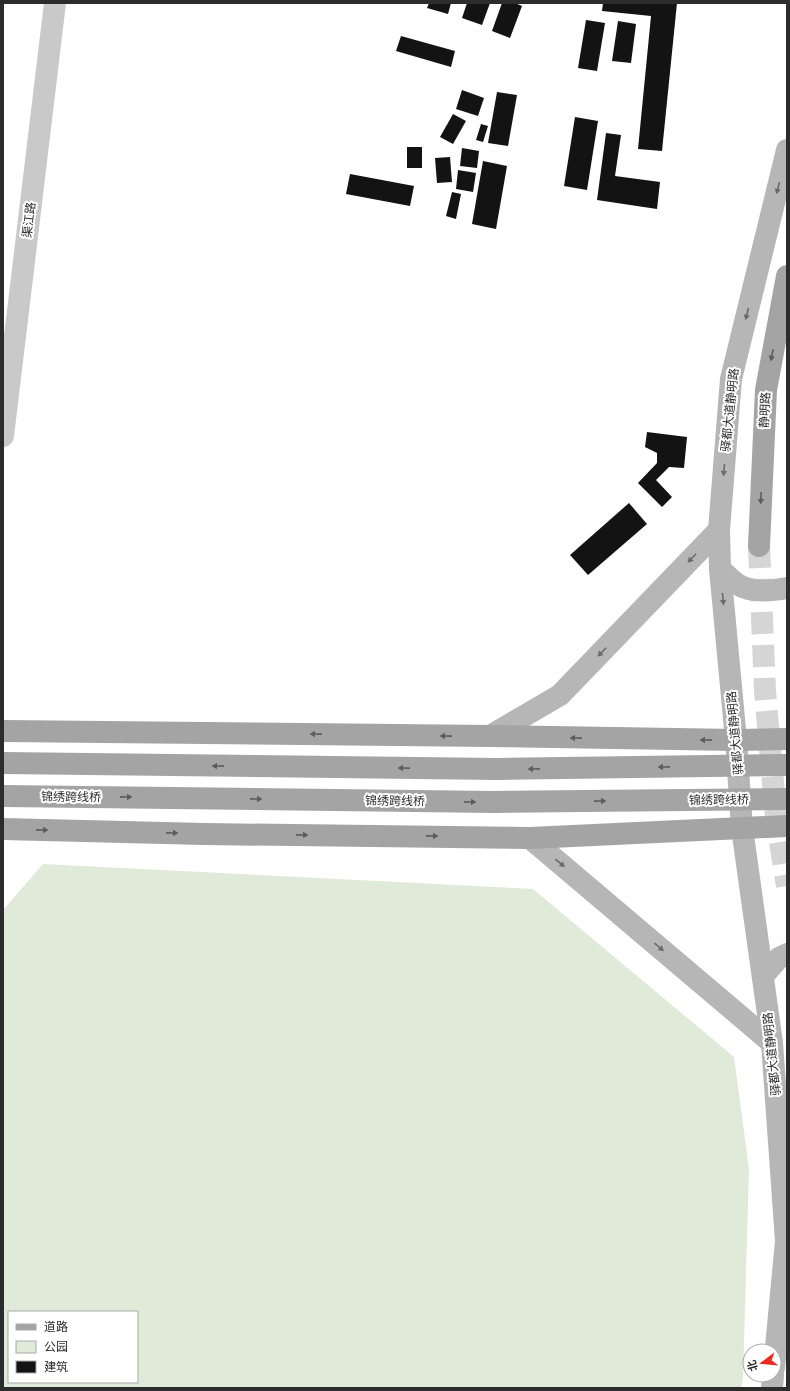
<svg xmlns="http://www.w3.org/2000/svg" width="790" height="1391" viewBox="0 0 790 1391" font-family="Karla,'Noto Sans SC',sans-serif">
	<rect width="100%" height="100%" fill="#fff"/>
	<path fill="#e0ead8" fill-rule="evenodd" d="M 43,864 L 533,889 L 734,1057 L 749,1169 L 743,1379 L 741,1388 L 3,1388 L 3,910 ZM 9,1312 L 137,1312 L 137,1382 L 9,1382 Z"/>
	<g fill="#131313">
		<path d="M 429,3 L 451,3 L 448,14 L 427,8 Z"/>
		<path d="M 467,3 L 490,3 L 482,25 L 462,18 Z"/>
		<path d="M 502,3 L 515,3 L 522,6 L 510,38 L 492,31 Z"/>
		<path d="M 603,3 L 677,3 L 662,151 L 638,149 L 651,16 L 602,11 Z"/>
		<path d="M 586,20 L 605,23 L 597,71 L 578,68 Z"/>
		<path d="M 618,21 L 636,24 L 631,63 L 612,61 Z"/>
		<path d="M 401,36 L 455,51 L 451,67 L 396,51 Z"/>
		<path d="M 462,90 L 484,98 L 478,116 L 456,109 Z"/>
		<path d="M 497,92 L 517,95 L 508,146 L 488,143 Z"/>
		<path d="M 453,114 L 466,121 L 453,144 L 440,137 Z"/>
		<path d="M 575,117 L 598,121 L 587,190 L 564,186 Z"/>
		<path d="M 481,124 L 488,126 L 483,142 L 476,140 Z"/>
		<path d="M 606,133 L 621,135 L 615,176 L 660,182 L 657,209 L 597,200 Z"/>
		<rect x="407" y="147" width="15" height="21"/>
		<path d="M 462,148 L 479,151 L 477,168 L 460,166 Z"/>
		<path d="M 450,157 L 452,182 L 437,183 L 435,158 Z"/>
		<path d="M 483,161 L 507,166 L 496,229 L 472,224 Z"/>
		<path d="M 458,170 L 476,173 L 473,192 L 456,189 Z"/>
		<path d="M 350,174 L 414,186 L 410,206 L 346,194 Z"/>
		<path d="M 452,192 L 461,194 L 456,219 L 446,216 Z"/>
		<path d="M 647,432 L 687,437 L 684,468 L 669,467 L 656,480 L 672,497 L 662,507 L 638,483 L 657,463 L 657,453 L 645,447 Z"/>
		<path d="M 629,503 L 647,524 L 588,575 L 570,555 Z"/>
	</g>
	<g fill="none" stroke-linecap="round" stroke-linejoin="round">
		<path stroke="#d5d5d5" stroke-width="22" stroke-dasharray="22 11" stroke-linecap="butt" d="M 759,546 L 765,691 L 776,817 L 787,886"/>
		<path stroke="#c9c9c9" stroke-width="22" d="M 3,436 L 55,3"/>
		<g stroke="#b6b6b6" stroke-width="22">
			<path d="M 720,569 C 726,574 731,580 737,584 C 751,593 772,591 787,588"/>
			<path d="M 490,736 L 560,695 L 719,530"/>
			<path d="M 530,838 L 772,1043"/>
			<path d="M 763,976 L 779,958 L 787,954"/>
			<path d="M 774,1368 L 786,1241 L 772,1043 L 742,828 L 736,740 L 720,569 L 719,530 L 731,379 L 787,150"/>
			<path d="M 772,1388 L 773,1375"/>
		</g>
		<g stroke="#a4a4a4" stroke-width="22">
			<path d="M 759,546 L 766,390 L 787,276"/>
			<path d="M 3,731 L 490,736 L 736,740 L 787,739"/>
			<path d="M 3,829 L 204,834 L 530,838 L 787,826"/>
		</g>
		<g stroke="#a4a4a4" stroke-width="22">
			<path d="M 3,763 L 497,769 L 787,765"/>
			<path d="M 3,796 L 495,802 L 787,799"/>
		</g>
	</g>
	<defs><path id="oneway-solid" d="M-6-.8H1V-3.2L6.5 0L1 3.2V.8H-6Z"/></defs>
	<g fill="#6a6a6a">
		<use href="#oneway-solid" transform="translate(778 188) rotate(104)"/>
		<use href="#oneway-solid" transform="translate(747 314) rotate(104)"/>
		<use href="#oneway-solid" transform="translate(724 470) rotate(95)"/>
		<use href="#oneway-solid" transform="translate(692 558) rotate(134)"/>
		<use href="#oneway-solid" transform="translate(723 599) rotate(85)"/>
		<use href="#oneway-solid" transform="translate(602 652) rotate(134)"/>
		<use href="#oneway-solid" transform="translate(560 863) rotate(40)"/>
		<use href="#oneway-solid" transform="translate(659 947) rotate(40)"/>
	</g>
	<g fill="#5c5c5c">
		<use href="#oneway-solid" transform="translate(772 355) rotate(101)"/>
		<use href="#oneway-solid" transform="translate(761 498) rotate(92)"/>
		<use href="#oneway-solid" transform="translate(316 734) rotate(-179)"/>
		<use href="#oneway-solid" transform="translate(446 736) rotate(-179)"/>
		<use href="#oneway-solid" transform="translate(576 738) rotate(-179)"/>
		<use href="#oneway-solid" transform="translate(706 740) rotate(-179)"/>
		<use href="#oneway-solid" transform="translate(218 766) rotate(-179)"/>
		<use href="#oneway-solid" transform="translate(664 767) rotate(179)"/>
		<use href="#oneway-solid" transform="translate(404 768) rotate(-179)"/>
		<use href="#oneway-solid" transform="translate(534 769) rotate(179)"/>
		<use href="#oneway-solid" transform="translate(126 797) rotate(1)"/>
		<use href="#oneway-solid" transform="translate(256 799) rotate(1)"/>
		<use href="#oneway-solid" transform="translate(600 801) rotate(-1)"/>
		<use href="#oneway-solid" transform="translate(470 802) rotate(1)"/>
		<use href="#oneway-solid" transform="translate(42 830) rotate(1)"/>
		<use href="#oneway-solid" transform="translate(172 833) rotate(1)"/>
		<use href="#oneway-solid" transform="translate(302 835) rotate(1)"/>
		<use href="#oneway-solid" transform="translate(432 836) rotate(1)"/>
	</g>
	<g text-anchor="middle" stroke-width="4" stroke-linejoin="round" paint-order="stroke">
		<g font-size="12" fill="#2c2c2c" stroke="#fff">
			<text transform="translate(29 220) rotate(-83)" y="4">渠江路</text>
			<text transform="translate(730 410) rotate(-84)" y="4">驿都大道静明路</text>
			<text transform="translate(765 410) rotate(-87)" y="4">静明路</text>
			<text transform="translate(735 733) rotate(-95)" y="4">驿都大道静明路</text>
			<text transform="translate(71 797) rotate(1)" y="4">锦绣跨线桥</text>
			<text transform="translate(719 800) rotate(-1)" y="4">锦绣跨线桥</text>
			<text transform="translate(395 801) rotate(1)" y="4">锦绣跨线桥</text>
			<text transform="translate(772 1054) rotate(-96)" y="4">驿都大道静明路</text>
		</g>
	</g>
	<rect width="790" height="1391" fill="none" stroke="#2c2c2c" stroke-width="8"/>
	<rect x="8" y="1311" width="130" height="72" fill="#ffffff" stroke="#ababab"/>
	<rect x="16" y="1324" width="20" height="6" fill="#a4a4a4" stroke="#ababab"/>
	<text x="44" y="1331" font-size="12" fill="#2c2c2c">道路</text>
	<rect x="16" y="1341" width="20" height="12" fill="#e0ead8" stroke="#ababab"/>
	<text x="44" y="1351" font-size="12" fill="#2c2c2c">公园</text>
	<rect x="16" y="1361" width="20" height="12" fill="#131313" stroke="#ababab"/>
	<text x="44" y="1371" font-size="12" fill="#2c2c2c">建筑</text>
	<g transform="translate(762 1363) rotate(254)"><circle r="19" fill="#ffffff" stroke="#ababab"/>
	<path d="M0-3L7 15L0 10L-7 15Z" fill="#eb2925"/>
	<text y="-6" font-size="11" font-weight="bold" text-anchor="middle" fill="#2c2c2c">北</text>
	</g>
</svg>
